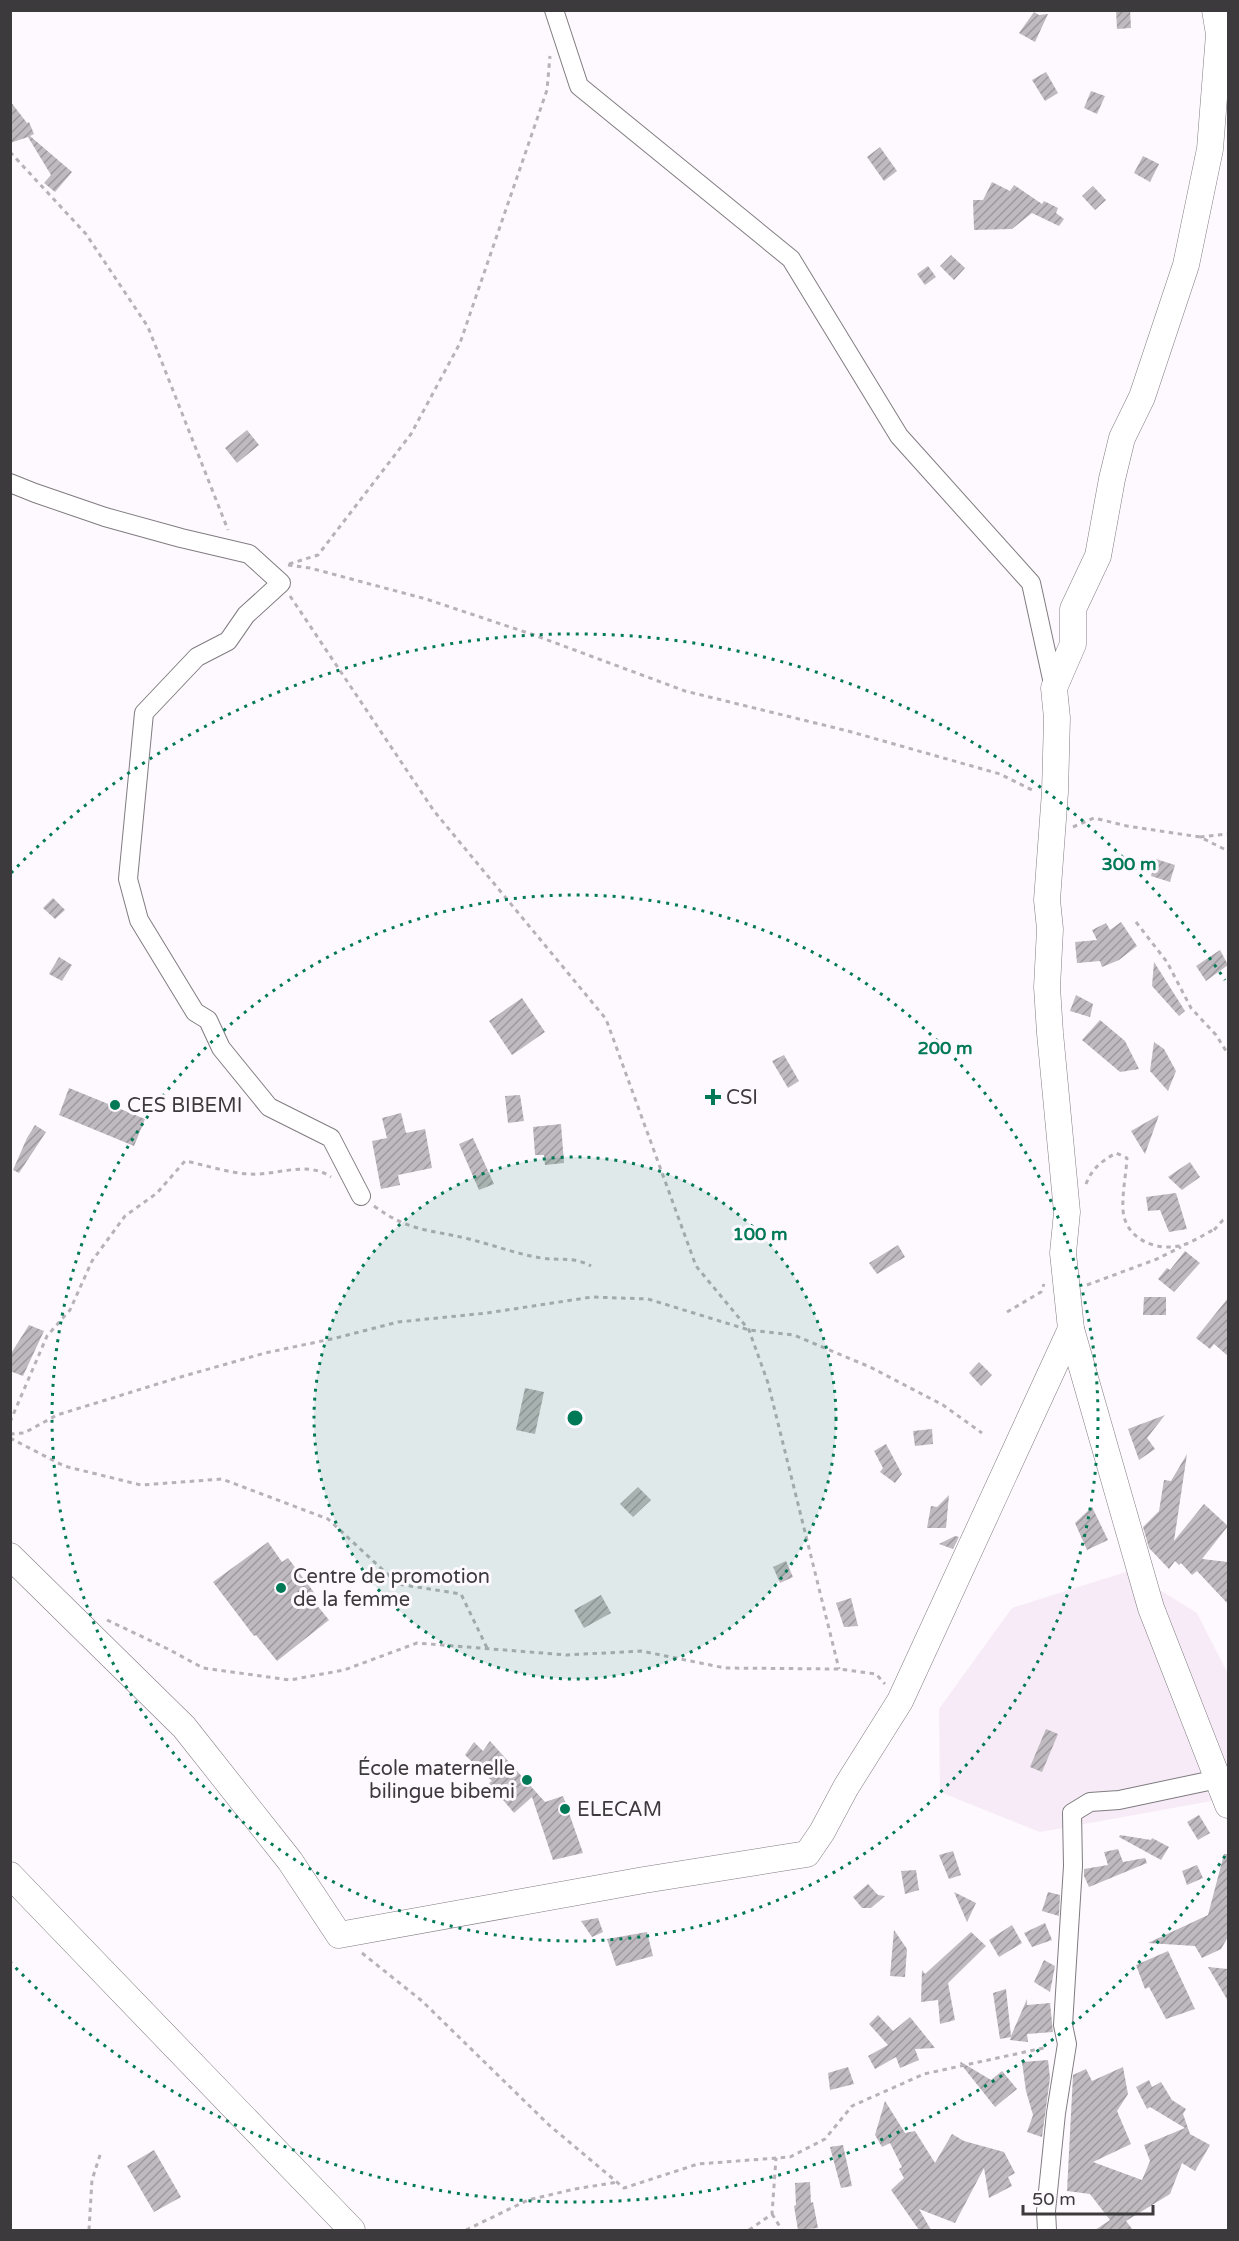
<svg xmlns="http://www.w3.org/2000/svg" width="1239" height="2241" viewBox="0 0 1239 2241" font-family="'Varela Round',sans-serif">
	<defs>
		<pattern id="building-hatch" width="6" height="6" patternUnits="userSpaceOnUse" patternTransform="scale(1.5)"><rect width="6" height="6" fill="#bfbabf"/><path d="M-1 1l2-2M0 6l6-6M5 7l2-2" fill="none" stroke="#9c989c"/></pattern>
	</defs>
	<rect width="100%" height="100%" fill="#fef9fe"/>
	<path fill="#f6ebf6" d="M 1129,1571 L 1197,1613 L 1228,1674 L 1228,1798 L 1040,1832 L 940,1792 L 939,1709 L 1012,1608 Z"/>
	<g fill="url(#building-hatch)">
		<path d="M 1116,10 L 1130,10 L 1131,28 L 1117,29 Z"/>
		<path d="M 1034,12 L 1039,15 L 1048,14 L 1035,42 L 1019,33 Z"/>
		<path d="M 1046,72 L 1058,93 L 1045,101 L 1032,80 Z"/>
		<path d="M 1091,91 L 1105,96 L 1097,114 L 1084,108 Z"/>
		<path d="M 10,101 L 27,123 L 29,122 L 34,134 L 30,136 L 72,172 L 55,192 L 44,183 L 51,175 L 28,137 L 10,143 Z"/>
		<path d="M 880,147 L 897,171 L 884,181 L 867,157 Z"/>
		<path d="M 1143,156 L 1159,164 L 1150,182 L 1134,173 Z"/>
		<path d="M 992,182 L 1010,191 L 1014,185 L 1042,204 L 1044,201 L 1058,208 L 1056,213 L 1064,219 L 1059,226 L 1032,213 L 1012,229 L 974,230 L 973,200 L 983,200 Z"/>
		<path d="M 1093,186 L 1106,200 L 1095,210 L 1082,196 Z"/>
		<path d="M 951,255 L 965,268 L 954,280 L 940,266 Z"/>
		<path d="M 928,266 L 936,277 L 925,285 L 917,274 Z"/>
		<path d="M 247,430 L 259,445 L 237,463 L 225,448 Z"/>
		<path d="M 1156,859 L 1175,865 L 1170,882 L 1151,876 Z"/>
		<path d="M 53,898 L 65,910 L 55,919 L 43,908 Z"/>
		<path d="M 1121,922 L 1137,946 L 1119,960 L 1102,967 L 1100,961 L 1077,963 L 1075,942 L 1097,940 L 1092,930 L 1106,923 L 1110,930 Z"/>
		<path d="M 1220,950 L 1228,965 L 1206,981 L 1196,966 Z"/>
		<path d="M 59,957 L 72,965 L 62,981 L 49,974 Z"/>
		<path d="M 1154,962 L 1185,1011 L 1179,1016 L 1152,986 Z"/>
		<path d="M 1076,995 L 1093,1004 L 1090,1017 L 1070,1011 Z"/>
		<path d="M 522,998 L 545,1032 L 512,1055 L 489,1021 Z"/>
		<path d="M 1100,1020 L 1125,1041 L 1139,1069 L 1120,1072 L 1082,1040 Z"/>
		<path d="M 1154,1042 L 1164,1049 L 1176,1071 L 1168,1091 L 1150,1071 Z"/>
		<path d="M 784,1055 L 799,1081 L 788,1088 L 772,1061 Z"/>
		<path d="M 69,1088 L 145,1119 L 134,1146 L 59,1115 Z"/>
		<path d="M 520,1095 L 524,1121 L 508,1123 L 505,1096 Z"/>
		<path d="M 401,1113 L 406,1133 L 425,1129 L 432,1168 L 398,1175 L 400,1185 L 381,1189 L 372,1141 L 387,1138 L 382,1118 Z"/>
		<path d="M 1159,1115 L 1145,1154 L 1131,1131 Z"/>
		<path d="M 561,1124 L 564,1163 L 545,1165 L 544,1155 L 535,1155 L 533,1127 Z"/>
		<path d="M 35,1125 L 46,1132 L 19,1173 L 13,1170 L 27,1138 Z"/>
		<path d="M 473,1138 L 494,1184 L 479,1190 L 459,1144 Z"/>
		<path d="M 1190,1162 L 1200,1177 L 1182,1190 L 1168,1177 Z"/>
		<path d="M 1176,1193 L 1187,1229 L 1169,1232 L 1160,1210 L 1148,1211 L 1146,1197 Z"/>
		<path d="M 898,1245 L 905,1257 L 877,1274 L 869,1263 Z"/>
		<path d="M 1185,1251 L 1200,1263 L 1174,1292 L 1158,1279 L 1167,1268 L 1170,1270 Z"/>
		<path d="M 1144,1297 L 1166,1297 L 1166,1315 L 1143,1315 Z"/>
		<path d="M 1228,1298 L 1228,1356 L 1214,1344 L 1210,1349 L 1196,1338 Z"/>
		<path d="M 29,1325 L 44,1331 L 23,1376 L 10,1371 L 10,1355 Z"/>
		<path d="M 979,1362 L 992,1375 L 981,1386 L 969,1373 Z"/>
		<path d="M 525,1388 L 544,1392 L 535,1434 L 516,1430 Z"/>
		<path d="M 1165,1415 L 1147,1438 L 1155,1449 L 1139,1460 L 1128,1429 Z"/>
		<path d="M 932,1429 L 933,1444 L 915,1446 L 913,1431 Z"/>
		<path d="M 886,1444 L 902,1474 L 895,1483 L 880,1472 L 883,1468 L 874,1451 Z"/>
		<path d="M 1187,1454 L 1174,1541 L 1204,1504 L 1228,1526 L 1202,1559 L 1228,1562 L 1228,1604 L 1197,1571 L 1192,1575 L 1181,1563 L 1179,1565 L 1175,1561 L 1169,1569 L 1149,1548 L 1143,1527 L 1159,1511 L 1164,1480 L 1171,1481 Z"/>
		<path d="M 638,1487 L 651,1500 L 633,1517 L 620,1504 Z"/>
		<path d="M 949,1495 L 946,1528 L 927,1528 L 931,1506 L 937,1507 Z"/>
		<path d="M 1092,1507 L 1108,1540 L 1087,1550 L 1075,1523 Z"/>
		<path d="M 955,1536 L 959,1537 L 953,1549 L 939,1544 Z"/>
		<path d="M 268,1542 L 282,1562 L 288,1558 L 316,1595 L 311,1598 L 329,1620 L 277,1661 L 256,1635 L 254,1636 L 213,1582 Z"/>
		<path d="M 786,1561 L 793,1577 L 780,1583 L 773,1567 Z"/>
		<path d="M 601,1595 L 611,1613 L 584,1628 L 574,1610 Z"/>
		<path d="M 851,1598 L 858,1626 L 844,1627 L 836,1603 Z"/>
		<path d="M 1046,1729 L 1058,1734 L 1042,1772 L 1030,1767 Z"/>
		<path d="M 490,1741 L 545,1802 L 563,1796 L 583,1853 L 553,1860 L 532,1797 L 514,1813 L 489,1783 L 492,1781 L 465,1755 L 474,1742 L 483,1751 Z"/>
		<path d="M 1199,1815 L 1210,1833 L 1198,1840 L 1187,1822 Z"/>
		<path d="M 1120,1835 L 1151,1840 L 1152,1838 L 1169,1847 L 1161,1860 L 1119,1837 Z"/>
		<path d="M 1118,1849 L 1123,1862 L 1145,1858 L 1147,1863 L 1089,1887 L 1084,1876 L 1084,1869 L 1108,1865 L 1104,1852 Z"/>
		<path d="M 953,1851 L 961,1875 L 949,1879 L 939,1855 Z"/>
		<path d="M 1224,1854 L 1228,1854 L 1228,1937 L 1221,1949 L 1202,1958 L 1195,1946 L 1148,1943 L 1208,1915 Z"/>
		<path d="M 1197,1865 L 1203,1878 L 1187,1885 L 1182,1871 Z"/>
		<path d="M 916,1870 L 919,1890 L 905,1894 L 901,1871 Z"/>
		<path d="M 868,1884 L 878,1895 L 885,1896 L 871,1908 L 862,1908 L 853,1897 Z"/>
		<path d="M 954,1892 L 976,1903 L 967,1922 Z"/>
		<path d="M 1048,1892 L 1060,1895 L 1059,1916 L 1042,1911 Z"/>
		<path d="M 598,1918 L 603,1932 L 592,1937 L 581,1921 Z"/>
		<path d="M 1045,1923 L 1052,1940 L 1032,1947 L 1024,1933 Z"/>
		<path d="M 1012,1925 L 1022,1943 L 999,1957 L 989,1940 Z"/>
		<path d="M 894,1930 L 907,1949 L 905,1977 L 890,1976 Z"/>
		<path d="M 647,1932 L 653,1956 L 616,1966 L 607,1939 Z"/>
		<path d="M 971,1932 L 986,1946 L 948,1983 L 955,2020 L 940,2024 L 938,2000 L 921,2002 L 922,1970 L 925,1974 Z"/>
		<path d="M 1168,1951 L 1195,2009 L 1166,2019 L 1149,1987 L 1145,1989 L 1136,1965 Z"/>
		<path d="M 1044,1960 L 1055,1966 L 1050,1992 L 1034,1982 Z"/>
		<path d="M 1208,1967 L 1228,1969 L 1228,2001 Z"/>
		<path d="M 1006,1989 L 1011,2036 L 1027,1999 L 1027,2005 L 1050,2003 L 1053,2032 L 1027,2034 L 1028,2042 L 1010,2040 L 1011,2037 L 1000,2039 L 993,1993 Z"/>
		<path d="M 878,2015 L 893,2031 L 910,2017 L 935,2048 L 915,2049 L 919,2060 L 900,2068 L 896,2057 L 875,2069 L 868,2056 L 888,2045 L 869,2024 Z"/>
		<path d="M 1048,2060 L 1050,2078 L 1042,2137 L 1027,2132 L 1033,2115 L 1026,2091 L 1022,2062 Z"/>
		<path d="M 961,2062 L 991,2080 L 1002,2071 L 1017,2089 L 995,2107 L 960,2063 Z"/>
		<path d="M 848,2067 L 854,2084 L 830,2090 L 828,2073 Z"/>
		<path d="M 1123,2067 L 1128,2094 L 1117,2111 L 1131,2144 L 1093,2162 L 1142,2180 L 1150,2161 L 1144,2145 L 1185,2128 L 1150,2107 L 1147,2109 L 1136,2087 L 1149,2080 L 1152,2087 L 1161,2082 L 1172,2100 L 1186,2109 L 1183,2114 L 1190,2134 L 1210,2145 L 1195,2171 L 1182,2163 L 1170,2194 L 1126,2221 L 1133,2230 L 1095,2230 L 1110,2220 L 1090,2194 L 1067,2191 L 1073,2075 L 1086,2069 L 1092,2081 Z"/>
		<path d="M 885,2101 L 905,2133 L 915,2131 L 935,2163 L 952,2134 L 964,2141 L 1004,2152 L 1015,2173 L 1008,2177 L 1012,2186 L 989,2198 L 984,2168 L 955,2223 L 919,2209 L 931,2230 L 919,2230 L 891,2190 L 904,2178 L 899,2169 L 902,2167 L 890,2143 L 882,2147 L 875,2135 Z"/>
		<path d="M 843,2145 L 852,2186 L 841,2188 L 830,2147 Z"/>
		<path d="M 154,2150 L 181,2197 L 154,2212 L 127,2166 Z"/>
		<path d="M 810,2182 L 811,2203 L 813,2202 L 818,2228 L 798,2230 L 794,2206 L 796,2205 L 795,2183 Z"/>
	</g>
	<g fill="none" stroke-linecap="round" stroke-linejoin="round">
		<defs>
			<g id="minor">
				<path d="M 554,10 L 579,86 L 791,259 L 899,436 L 1031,583 L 1054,688"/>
				<path d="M 10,483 L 35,493 L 105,517 L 181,538 L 249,554 L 281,583 L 246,615 L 228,641 L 197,657 L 144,713 L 128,879 L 139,920 L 195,1012 L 208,1020 L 221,1048 L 269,1107 L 331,1138 L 361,1196"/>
				<path d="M 1047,2230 L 1046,2211 L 1056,2113 L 1067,2044 L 1063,2025 L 1073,1866 L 1072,1813 L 1090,1802 L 1119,1800 L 1218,1779"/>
			</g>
			<g id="secondary">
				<path d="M 1215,10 L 1219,34 L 1210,149 L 1186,265 L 1142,397 L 1122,438 L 1112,479 L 1098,556 L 1073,609 L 1073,644 L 1054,688 L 1057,718 L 1055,792 L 1047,900 L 1050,929 L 1047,987 L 1050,1033 L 1067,1212 L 1063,1253 L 1071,1329 L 1151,1608 L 1228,1805"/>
				<path d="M 10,1556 L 184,1727 L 290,1861 L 339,1935 L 644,1880 L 807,1854 L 822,1832 L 846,1787 L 900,1701 L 1071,1329"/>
				<path d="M 10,1875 L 352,2230"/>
			</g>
		</defs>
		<use href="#minor" stroke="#807c80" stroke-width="20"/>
		<use href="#secondary" stroke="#807c80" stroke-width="27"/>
		<g stroke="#b6b2b6" stroke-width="3" stroke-dasharray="4.5 4.5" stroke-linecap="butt">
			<path d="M 10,152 L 86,234 L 148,327 L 228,530"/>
			<path d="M 289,564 L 318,555 L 411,434 L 460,343 L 547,90 L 550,56"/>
			<path d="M 288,565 L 310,568 L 426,599 L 534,635 L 685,691 L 848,731 L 1000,774 L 1034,791"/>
			<path d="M 290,596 L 434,811 L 606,1019 L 696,1266 L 749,1330 L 768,1383 L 839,1669"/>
			<path d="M 1073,827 L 1094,818 L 1127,826 L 1200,837 L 1228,851"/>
			<path d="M 1200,837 L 1228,834"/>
			<path d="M 1136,922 L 1167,962 L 1191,1008 L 1216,1035 L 1228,1054"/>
			<path d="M 1086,1184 C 1092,1168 1102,1161 1116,1153 L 1127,1158 C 1126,1175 1122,1193 1123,1210 C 1125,1238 1154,1251 1179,1246 C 1190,1244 1203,1235 1213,1230"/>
			<path d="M 374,1206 C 410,1232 428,1229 469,1239 C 493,1245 517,1254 541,1258 C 560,1261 573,1256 591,1266"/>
			<path d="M 1214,1230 L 1223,1220 L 1228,1218"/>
			<path d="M 1087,1285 L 1157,1259 L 1181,1247"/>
			<path d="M 1007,1312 L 1041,1292 L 1044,1284"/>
			<path d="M 10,1422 L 47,1336 L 70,1310 L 92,1261 L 125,1216 L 157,1193 L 185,1161 C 206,1165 228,1173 249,1174 C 276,1176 307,1160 331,1177"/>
			<path d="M 10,1434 L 24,1433 L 57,1415 L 177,1378 L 265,1353 L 336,1338 L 398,1322 L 487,1313 L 592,1297 L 648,1299 L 749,1330 L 794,1335 L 870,1367 L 943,1405 L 982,1433"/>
			<path d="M 10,1438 L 64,1466 L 141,1485 L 222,1479 L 328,1519 L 398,1584 L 461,1594 L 488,1650"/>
			<path d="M 107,1620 L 168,1649 L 203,1668 L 290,1680 L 344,1670 L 417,1643 L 567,1655 L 641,1651 L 725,1668 L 839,1669 L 876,1674 L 885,1684"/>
			<path d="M 362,1953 L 422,2001 L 549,2125 L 624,2188 L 698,2164 L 790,2157 L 825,2139 L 852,2106 L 924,2074 L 1048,2047"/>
			<path d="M 772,2214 L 782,2230"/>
			<path d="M 89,2230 L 92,2180 L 101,2152"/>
			<path d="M 466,2230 L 528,2200 L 575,2189 L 618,2182"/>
			<path d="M 749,2230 L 772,2214 L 776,2158"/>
		</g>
		<use href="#minor" stroke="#fff" stroke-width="18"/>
		<use href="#secondary" stroke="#fff" stroke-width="26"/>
	</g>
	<circle cx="575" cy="1418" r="261" fill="#007956" fill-opacity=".12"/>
	<g fill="none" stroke="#007956" stroke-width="3" stroke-dasharray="3 6">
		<circle cx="575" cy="1418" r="261"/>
		<circle cx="575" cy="1418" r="523"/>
		<path d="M1225 1856A784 784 0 0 1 11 1963M11 873A784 784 0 0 1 1225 980"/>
	</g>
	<g fill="#007956" stroke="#fef9fe" stroke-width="2">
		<path d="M710 1088h6v6h6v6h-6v6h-6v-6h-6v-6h6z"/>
		<circle cx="115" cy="1105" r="6"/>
		<circle cx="281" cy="1588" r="6"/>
		<circle cx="527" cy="1780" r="6"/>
		<circle cx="565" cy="1809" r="6"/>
	</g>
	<g text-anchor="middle" stroke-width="6" stroke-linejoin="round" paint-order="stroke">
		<g font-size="20" fill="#3c3a3c" stroke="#fef9fe" text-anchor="start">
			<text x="726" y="1104">CSI</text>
			<text x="127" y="1112">CES BIBEMI</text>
			<text x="293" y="1583">Centre de promotion<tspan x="293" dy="23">de la femme</tspan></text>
			<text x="515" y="1775" text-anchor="end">École maternelle<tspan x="515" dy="23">bilingue bibemi</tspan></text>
			<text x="577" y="1816">ELECAM</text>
		</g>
	</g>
	<circle cx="575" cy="1418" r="9" fill="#007956" stroke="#fef9fe" stroke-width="3"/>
	<g font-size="18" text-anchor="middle" font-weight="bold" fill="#007956" stroke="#fef9fe" stroke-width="6" stroke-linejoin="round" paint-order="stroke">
		<text x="1129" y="870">300 m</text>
		<text x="945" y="1054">200 m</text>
		<text x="760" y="1240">100 m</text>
	</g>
	<rect width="1239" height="2241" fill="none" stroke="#3c3a3c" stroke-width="24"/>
	<path d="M1023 2205v9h130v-9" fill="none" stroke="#3c3a3c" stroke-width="3"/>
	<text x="1032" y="2205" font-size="18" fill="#3c3a3c" stroke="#fef9fe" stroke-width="4.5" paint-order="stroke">50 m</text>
</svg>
